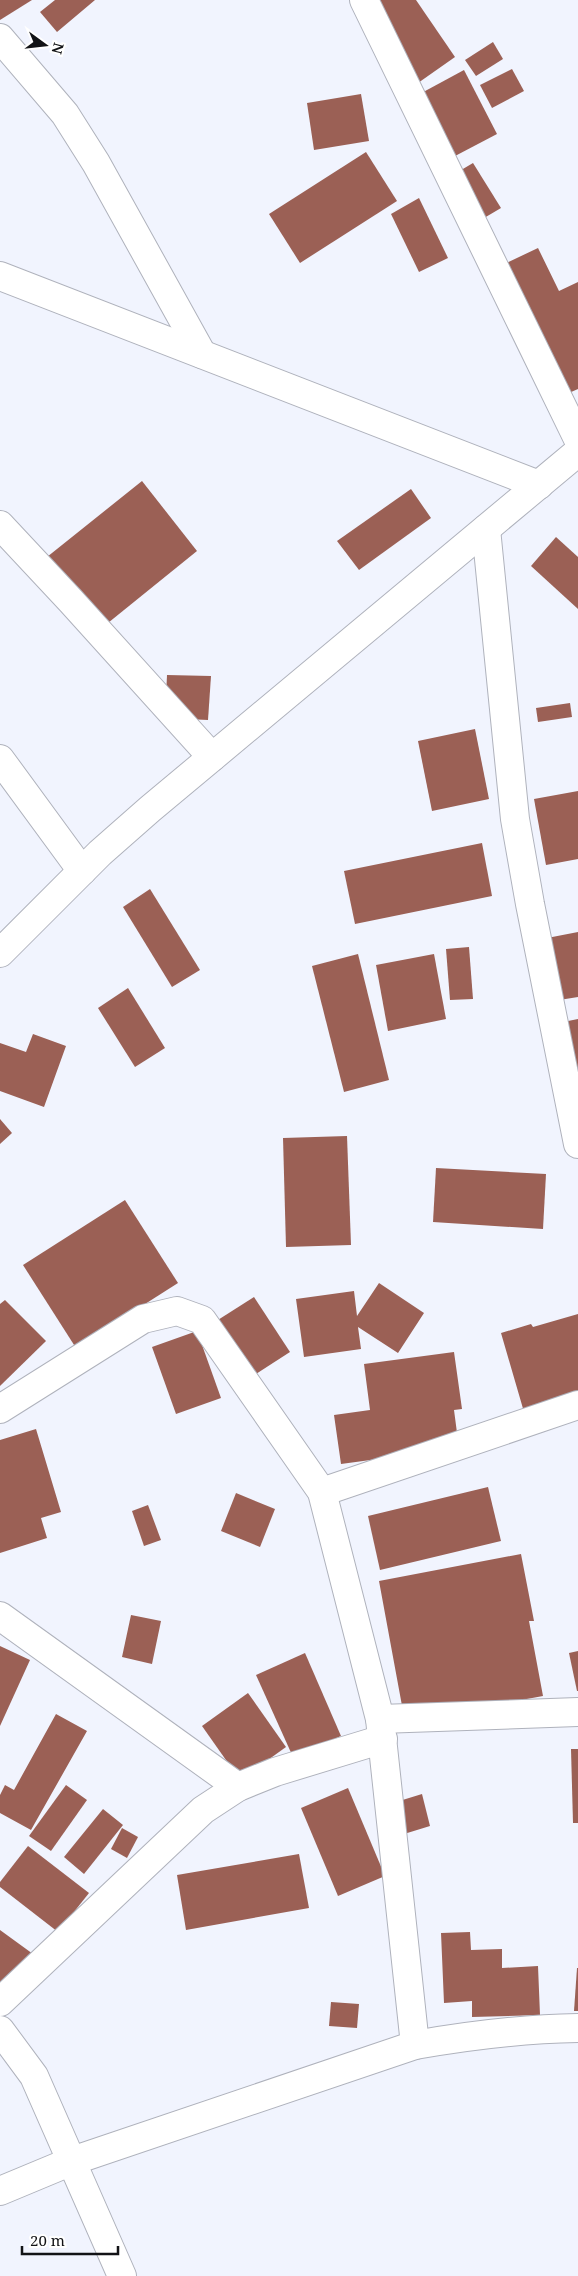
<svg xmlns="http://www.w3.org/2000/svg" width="578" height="2276" viewBox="0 0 578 2276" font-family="'Noto Serif',serif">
	<rect width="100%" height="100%" fill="#f1f4fe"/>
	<g fill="#9b6055">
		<path d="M 0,0 L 32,0 L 0,20 Z"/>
		<path d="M 55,0 L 95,0 L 57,32 L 40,12 Z"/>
		<path d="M 360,0 L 416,0 L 455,57 L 418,83 Z"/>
		<path d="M 493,42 L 503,59 L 476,76 L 465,60 Z"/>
		<path d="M 512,69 L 524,91 L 492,108 L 480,85 Z"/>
		<path d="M 464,70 L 497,134 L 436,166 L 403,103 Z"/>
		<path d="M 361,94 L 369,141 L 314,150 L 307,103 Z"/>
		<path d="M 366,152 L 397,201 L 300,263 L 269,214 Z"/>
		<path d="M 473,163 L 501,208 L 479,221 L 451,176 Z"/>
		<path d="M 419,198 L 448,258 L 419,272 L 391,214 Z"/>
		<path d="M 538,248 L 559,291 L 578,282 L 578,389 L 562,396 L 500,266 Z"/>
		<path d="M 142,481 L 197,551 L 103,627 L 47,557 Z"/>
		<path d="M 411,489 L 431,518 L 359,570 L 337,541 Z"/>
		<path d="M 556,537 L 578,557 L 578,609 L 531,566 Z"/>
		<path d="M 167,675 L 211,676 L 208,720 L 165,718 Z"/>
		<path d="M 570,703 L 572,717 L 538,722 L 536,708 Z"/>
		<path d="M 475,729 L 489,799 L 432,811 L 418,741 Z"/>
		<path d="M 578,791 L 578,859 L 546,865 L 534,799 Z"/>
		<path d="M 482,843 L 492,896 L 355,924 L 344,871 Z"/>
		<path d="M 150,889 L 200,970 L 172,987 L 123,907 Z"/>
		<path d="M 578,932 L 578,997 L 553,1001 L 542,939 Z"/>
		<path d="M 469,947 L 473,999 L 450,1000 L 446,949 Z"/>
		<path d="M 358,954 L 389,1080 L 344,1092 L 312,966 Z"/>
		<path d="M 434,954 L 446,1019 L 388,1031 L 376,965 Z"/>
		<path d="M 128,988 L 165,1048 L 135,1067 L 98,1008 Z"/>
		<path d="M 578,1019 L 578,1094 L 563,1022 Z"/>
		<path d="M 33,1034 L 66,1046 L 44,1107 L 0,1091 L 0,1043 L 26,1052 Z"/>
		<path d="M 0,1119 L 12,1133 L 0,1144 Z"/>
		<path d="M 347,1136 L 351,1245 L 286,1247 L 283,1138 Z"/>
		<path d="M 436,1168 L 546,1174 L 543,1229 L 433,1222 Z"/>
		<path d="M 125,1200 L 178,1283 L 76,1348 L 23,1265 Z"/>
		<path d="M 379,1283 L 424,1313 L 398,1353 L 358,1327 L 361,1349 L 304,1357 L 296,1299 L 354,1291 L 357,1316 Z"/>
		<path d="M 254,1297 L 290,1352 L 245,1381 L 210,1325 Z"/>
		<path d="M 5,1300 L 46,1341 L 0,1386 L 0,1304 Z"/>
		<path d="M 578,1314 L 578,1396 L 524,1412 L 501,1333 L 531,1324 L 533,1327 Z"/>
		<path d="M 197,1331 L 221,1398 L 176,1414 L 152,1347 Z"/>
		<path d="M 454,1352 L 462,1409 L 454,1410 L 459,1448 L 341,1464 L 334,1415 L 370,1410 L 364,1364 Z"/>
		<path d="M 36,1429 L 61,1512 L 41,1518 L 47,1538 L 0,1553 L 0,1440 Z"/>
		<path d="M 488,1487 L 501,1541 L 380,1570 L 368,1516 Z"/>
		<path d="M 236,1493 L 275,1509 L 260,1547 L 221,1531 Z"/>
		<path d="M 148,1505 L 161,1540 L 144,1546 L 132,1511 Z"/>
		<path d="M 521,1554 L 534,1621 L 529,1621 L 543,1696 L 405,1722 L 379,1581 Z"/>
		<path d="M 131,1615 L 161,1621 L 152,1664 L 122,1657 Z"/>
		<path d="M 0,1646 L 30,1660 L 0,1726 Z"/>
		<path d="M 578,1651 L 578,1691 L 577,1691 L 569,1653 Z"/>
		<path d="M 305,1653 L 341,1736 L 293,1757 L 256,1675 Z"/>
		<path d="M 248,1693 L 286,1747 L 240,1780 L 202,1726 Z"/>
		<path d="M 56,1714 L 87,1731 L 31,1830 L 0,1813 L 0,1795 L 5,1785 L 14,1790 Z"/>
		<path d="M 571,1749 L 578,1749 L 578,1823 L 573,1823 Z"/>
		<path d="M 66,1785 L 87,1800 L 51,1851 L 29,1836 Z"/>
		<path d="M 348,1788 L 385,1876 L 338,1896 L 301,1808 Z"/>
		<path d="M 422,1794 L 430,1826 L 404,1834 L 396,1802 Z"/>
		<path d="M 103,1809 L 123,1825 L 84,1874 L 64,1857 Z"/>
		<path d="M 122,1828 L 138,1837 L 127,1858 L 111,1849 Z"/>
		<path d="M 28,1846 L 89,1893 L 58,1932 L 0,1887 L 0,1882 Z"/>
		<path d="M 299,1854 L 309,1908 L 186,1930 L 177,1875 Z"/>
		<path d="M 0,1930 L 33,1954 L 0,1986 Z"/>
		<path d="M 470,1932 L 471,1950 L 502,1949 L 502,1968 L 538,1966 L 540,2015 L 472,2017 L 472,2001 L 444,2003 L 441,1933 Z"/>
		<path d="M 577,1968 L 578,1968 L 578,2011 L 574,2011 Z"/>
		<path d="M 331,2002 L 359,2004 L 357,2028 L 329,2026 Z"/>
	</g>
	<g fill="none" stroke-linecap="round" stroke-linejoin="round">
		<defs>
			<g id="minor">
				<path d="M 364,0 L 578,439"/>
				<path d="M 0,38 L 65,114 L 96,163 L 202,354"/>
				<path d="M 0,276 L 539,485"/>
				<path d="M 0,525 L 71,601 L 212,757"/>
				<path d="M 486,529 L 515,819 L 530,904 L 578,1144"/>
				<path d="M 0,759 L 82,871"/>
				<path d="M 0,953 L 100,853 L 150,809 L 578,452"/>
				<path d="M 0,1409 L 143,1319 L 177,1311 L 202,1320 L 322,1492 L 380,1719 L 415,2045"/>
				<path d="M 322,1492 L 578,1405"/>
				<path d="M 0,1616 L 238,1787"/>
				<path d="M 380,1719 L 578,1712"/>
				<path d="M 0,2002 L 203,1810 L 238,1787 L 275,1772 L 383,1739"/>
				<path d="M 0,2030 L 34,2076 L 122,2276"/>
				<path d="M 0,2191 L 72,2161 L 415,2045 C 471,2035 521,2029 578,2028"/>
			</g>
		</defs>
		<use href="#minor" stroke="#afb2bc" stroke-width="30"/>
		<use href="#minor" stroke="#fff" stroke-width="28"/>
	</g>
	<g transform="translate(45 45) rotate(105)" stroke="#ffffff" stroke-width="4" paint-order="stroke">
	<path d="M0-4L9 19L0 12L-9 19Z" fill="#121316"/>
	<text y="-8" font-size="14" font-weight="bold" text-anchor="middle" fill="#121316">N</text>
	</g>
	<path d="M22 2246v8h96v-8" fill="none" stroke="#121316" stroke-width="2.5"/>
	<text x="30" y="2246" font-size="15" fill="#121316" stroke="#ffffff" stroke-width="4" paint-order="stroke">20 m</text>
</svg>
